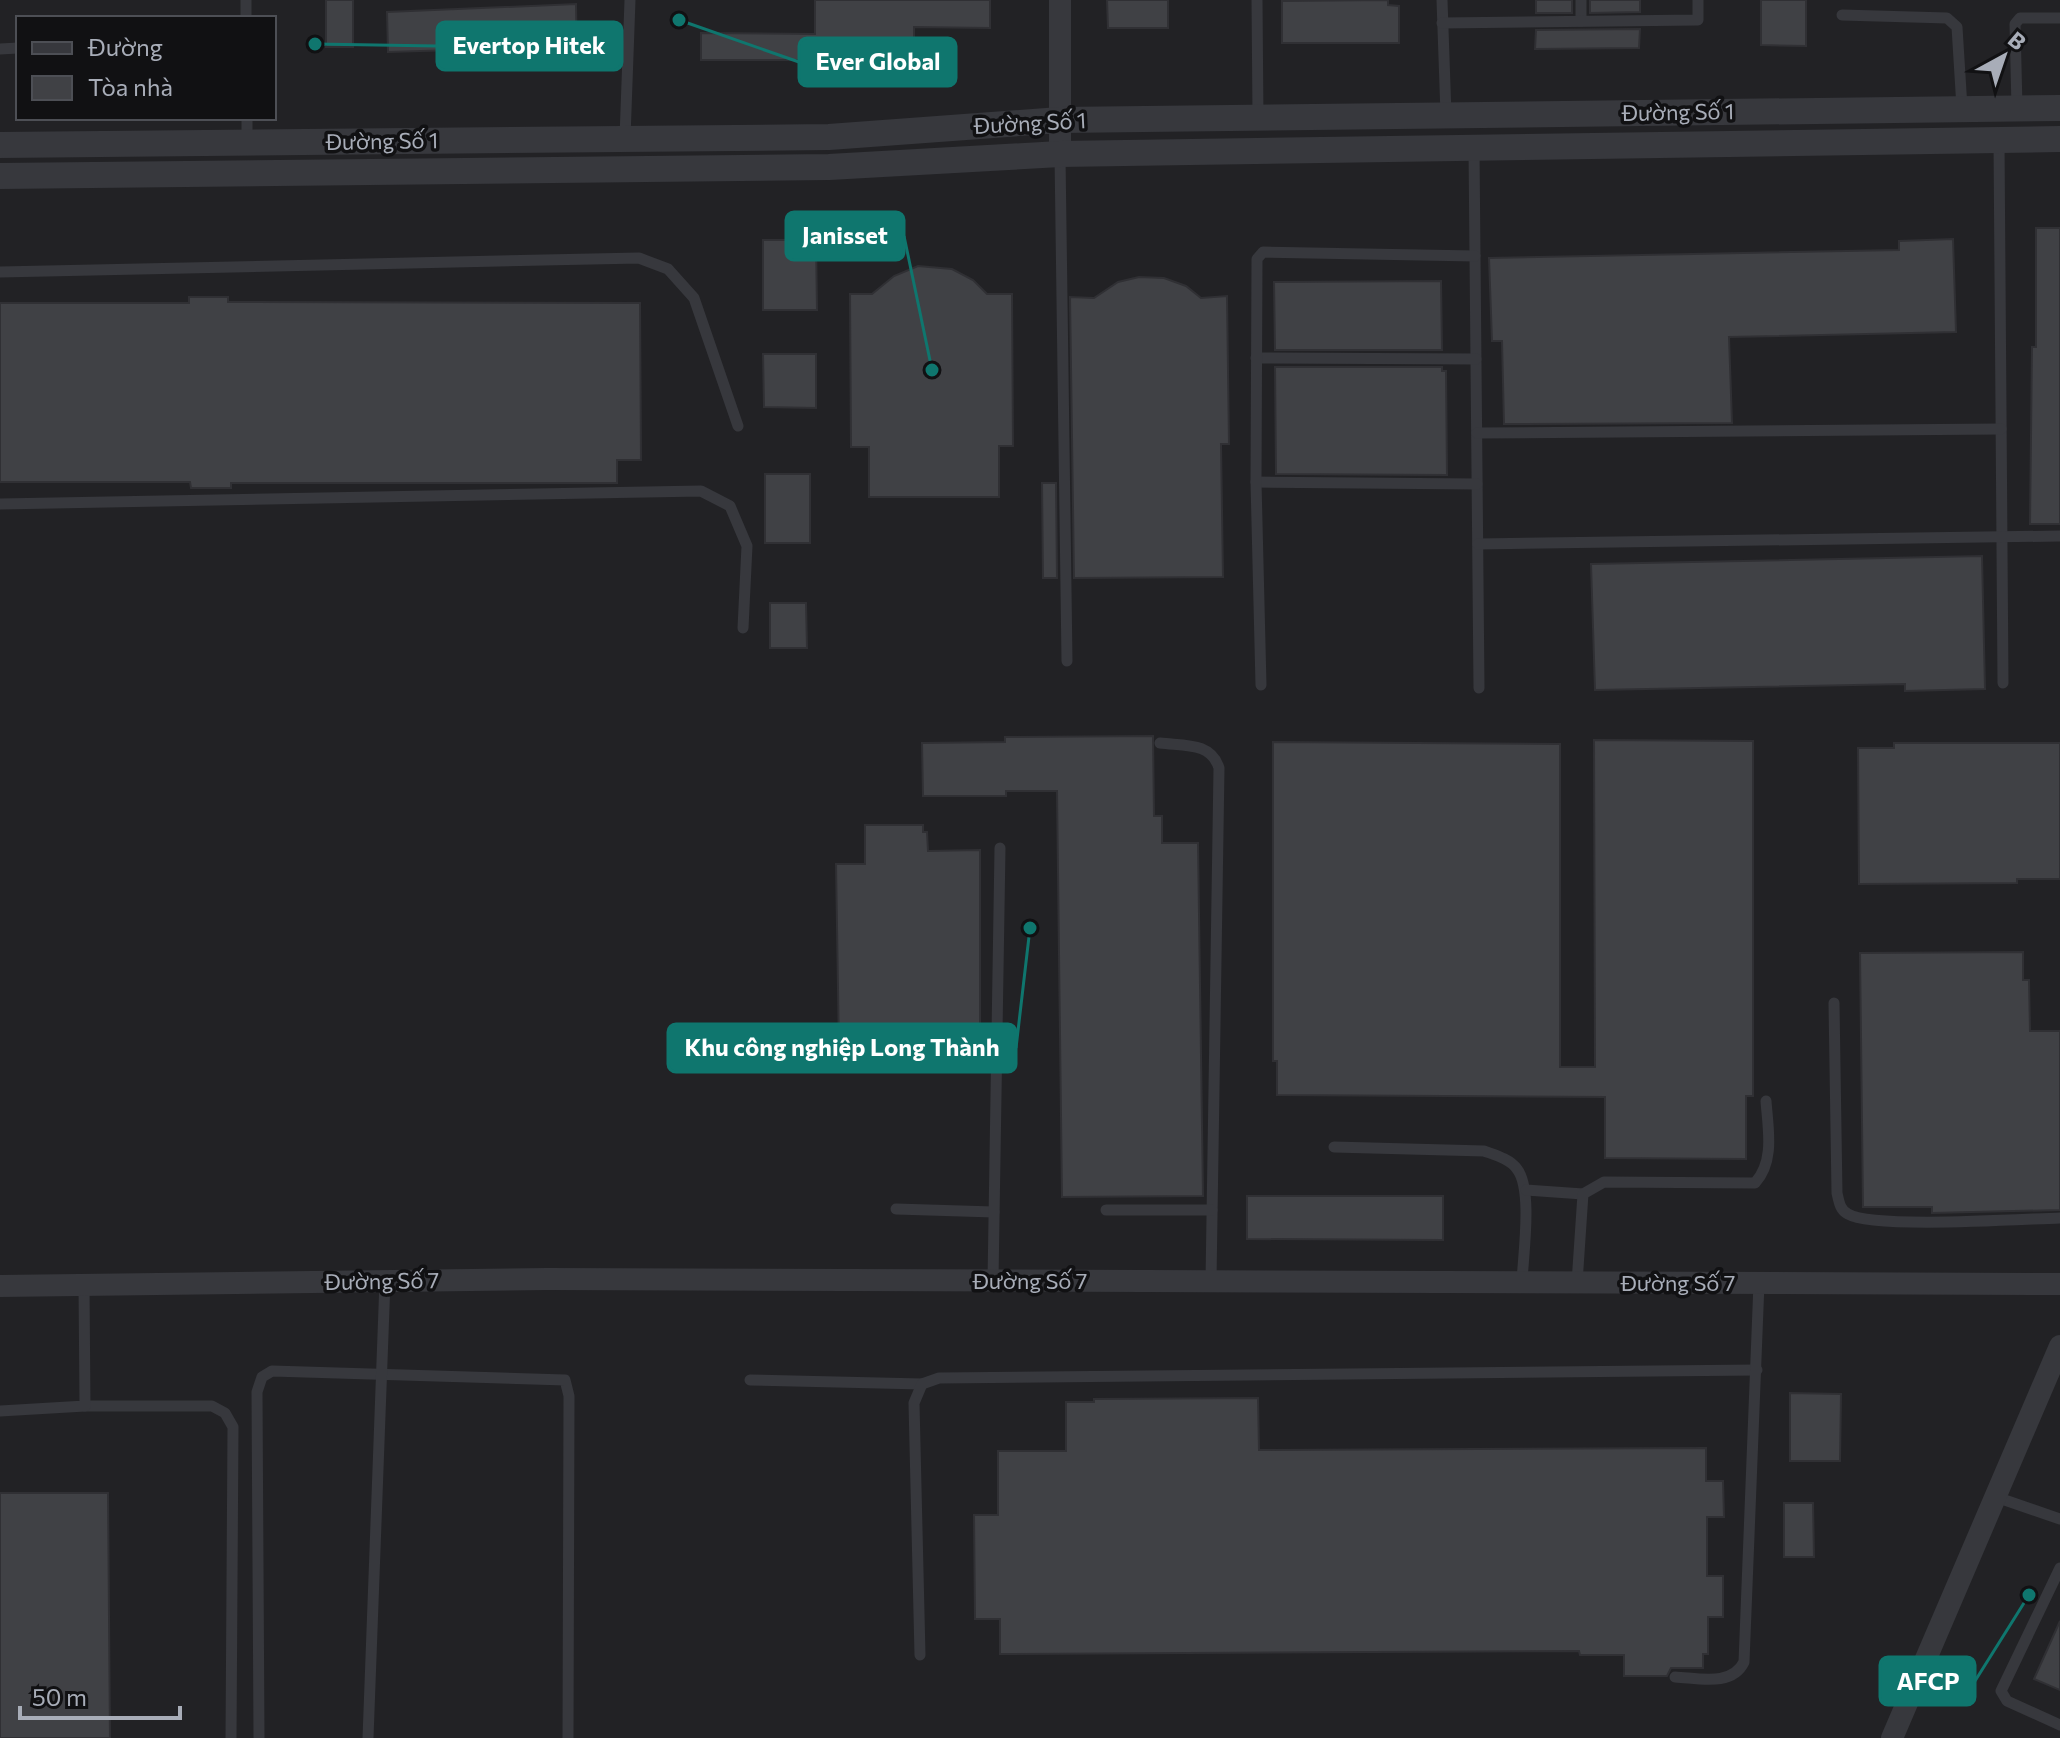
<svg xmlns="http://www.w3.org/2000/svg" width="2060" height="1738" viewBox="0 0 2060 1738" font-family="Commissioner,sans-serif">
	<rect width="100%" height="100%" fill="#161618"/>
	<path fill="#222225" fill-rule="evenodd" d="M 0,0 L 2060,0 L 2060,1738 L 0,1738 ZM 18,18 L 274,18 L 274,118 L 18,118 Z"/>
	<g fill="#404145" stroke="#303034" stroke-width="2">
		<rect x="326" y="0" width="27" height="47"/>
		<path d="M 815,0 L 990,0 L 990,28 L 914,27 L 914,50 L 806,50 L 806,60 L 701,60 L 701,33 L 815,34 Z"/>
		<path d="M 1107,0 L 1168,0 L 1168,28 L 1108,28 Z"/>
		<path d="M 1388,0 L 1388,5 L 1399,6 L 1399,43 L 1282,43 L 1282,1 Z"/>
		<rect x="1536" y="0" width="36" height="13"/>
		<path d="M 1590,0 L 1640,0 L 1640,12 L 1590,13 Z"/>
		<path d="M 1761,0 L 1806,0 L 1806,46 L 1761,45 Z"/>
		<path d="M 576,4 L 577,64 L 496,65 L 497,60 L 489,60 L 489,49 L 388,52 L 387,12 Z"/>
		<path d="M 1640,29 L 1639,48 L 1535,49 L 1536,30 Z"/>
		<path d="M 2036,228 L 2060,228 L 2060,524 L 2030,524 L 2032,347 L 2036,347 Z"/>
		<path d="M 1953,239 L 1956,332 L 1729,337 L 1732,423 L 1504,424 L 1502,341 L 1492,341 L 1489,258 L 1899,250 L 1899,241 Z"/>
		<path d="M 763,240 L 816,240 L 817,310 L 763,310 Z"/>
		<path d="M 918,266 L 952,269 L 973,280 L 987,294 L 1012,294 L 1013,446 L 999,446 L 999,497 L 869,497 L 869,447 L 851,447 L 850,294 L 872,294 L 894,276 Z"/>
		<path d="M 1139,277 L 1164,278 L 1186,286 L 1201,298 L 1227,296 L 1229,444 L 1221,444 L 1223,577 L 1074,578 L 1070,297 L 1094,298 L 1118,282 Z"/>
		<path d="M 1441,281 L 1442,350 L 1275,350 L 1274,282 Z"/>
		<path d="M 189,297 L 228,297 L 228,302 L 640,303 L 641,460 L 617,460 L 617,483 L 231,483 L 231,488 L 191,488 L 190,482 L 0,482 L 0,303 L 189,303 Z"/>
		<path d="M 763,354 L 816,354 L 816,408 L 764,407 Z"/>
		<path d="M 1275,367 L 1442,367 L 1442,371 L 1446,371 L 1447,475 L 1276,474 Z"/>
		<rect x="765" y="474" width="45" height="69"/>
		<path d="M 1042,483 L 1056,483 L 1057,578 L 1043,578 Z"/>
		<path d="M 1982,556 L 1985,689 L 1905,691 L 1905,684 L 1595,690 L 1591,564 Z"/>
		<path d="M 770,603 L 806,603 L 807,648 L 770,648 Z"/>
		<path d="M 1153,736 L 1154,816 L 1162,816 L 1162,843 L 1198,843 L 1203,1196 L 1062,1197 L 1057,791 L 1006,791 L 1006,796 L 923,796 L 922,743 L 1005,742 L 1005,737 Z"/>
		<path d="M 1594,740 L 1753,741 L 1753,1096 L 1746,1096 L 1746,1159 L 1605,1158 L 1605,1097 L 1277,1095 L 1277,1061 L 1273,1061 L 1273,742 L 1560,744 L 1560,1067 L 1595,1067 Z"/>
		<path d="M 1894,743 L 2060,743 L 2060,879 L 2017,879 L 2017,883 L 1859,884 L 1858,748 L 1894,748 Z"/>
		<path d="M 865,825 L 923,825 L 923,832 L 927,832 L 928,851 L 980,850 L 980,1050 L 933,1050 L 933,1054 L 839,1051 L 836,864 L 865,864 Z"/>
		<path d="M 2023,952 L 2023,980 L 2029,980 L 2030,1031 L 2060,1031 L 2060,1210 L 1932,1213 L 1932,1207 L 1863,1207 L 1860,953 Z"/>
		<path d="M 1247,1196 L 1443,1196 L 1443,1240 L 1247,1239 Z"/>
		<path d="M 1790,1393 L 1841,1394 L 1840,1461 L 1790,1461 Z"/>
		<path d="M 1258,1398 L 1259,1450 L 1706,1448 L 1706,1481 L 1723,1481 L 1724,1517 L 1707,1517 L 1707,1576 L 1723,1576 L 1723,1617 L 1708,1617 L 1708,1654 L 1703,1654 L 1703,1668 L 1671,1668 L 1667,1676 L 1624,1676 L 1624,1655 L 1580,1655 L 1579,1651 L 1000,1654 L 1000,1619 L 975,1619 L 974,1515 L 998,1515 L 998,1451 L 1066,1451 L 1066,1402 L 1094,1402 L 1094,1399 Z"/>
		<path d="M 0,1493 L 108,1493 L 110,1738 L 0,1738 Z"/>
		<path d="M 1784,1503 L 1813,1503 L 1814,1557 L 1784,1557 Z"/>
		<path d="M 2060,1621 L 2060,1690 L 2034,1679 Z"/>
	</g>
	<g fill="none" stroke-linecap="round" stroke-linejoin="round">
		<g stroke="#37383d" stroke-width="11">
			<path d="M 246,0 L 246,18"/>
			<path d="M 1257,0 L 1258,117"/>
			<path d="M 1442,0 L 1446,115"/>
			<path d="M 1581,0 L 1581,21"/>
			<path d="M 1842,15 L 1947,18 L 1957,27 L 1962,108"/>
			<path d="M 1442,23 L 1698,20 L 1698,0"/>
			<path d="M 0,49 L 18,48"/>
			<path d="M 2017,108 L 2015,24 L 2020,18 L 2060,18"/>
			<path d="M 247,118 L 247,141"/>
			<path d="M 625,138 L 630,0"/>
			<path d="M 1999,141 L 2003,683"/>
			<path d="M 1474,148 L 1479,688"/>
			<path d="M 1060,155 L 1067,661"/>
			<path d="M 0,272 L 639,258 L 668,269 L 694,298 L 738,426"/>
			<path d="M 1256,358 L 1476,359"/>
			<path d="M 1477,433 L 2001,429"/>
			<path d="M 1256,482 L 1477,484"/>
			<path d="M 0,504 L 701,491 L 730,506 L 747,546 L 743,628"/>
			<path d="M 1478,544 L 2060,536"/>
			<path d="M 1261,685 L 1256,482 L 1257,259 L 1263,252 L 1475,256"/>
			<path d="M 1160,743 C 1184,746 1211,742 1219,768 L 1211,1281"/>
			<path d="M 1834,1003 L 1837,1193 C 1839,1202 1840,1210 1848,1214 C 1873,1229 2023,1219 2060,1218"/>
			<path d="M 888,1065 L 995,1063"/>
			<path d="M 1334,1147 L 1484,1151 C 1495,1155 1510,1159 1517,1169 C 1533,1189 1523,1256 1522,1282"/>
			<path d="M 1526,1190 L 1583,1194"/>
			<path d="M 896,1209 L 994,1212"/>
			<path d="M 1106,1210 L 1212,1210"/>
			<path d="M 993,1281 L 1000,848"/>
			<path d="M 1577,1283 L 1583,1194 L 1604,1182 L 1755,1183 C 1775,1161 1768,1129 1766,1101"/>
			<path d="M 750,1380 L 922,1384"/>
			<path d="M 85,1406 L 212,1406 L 225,1413 L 233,1427 L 231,1738"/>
			<path d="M 0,1411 L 85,1406 L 84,1285"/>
			<path d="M 1996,1497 L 2060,1519"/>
			<path d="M 2060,1568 L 2001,1691 L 2007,1701 L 2060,1725"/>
			<path d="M 920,1655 L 914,1403 L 922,1384 L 939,1378 L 1757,1370"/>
			<path d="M 1675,1677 C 1698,1678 1732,1687 1744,1662 L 1759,1283"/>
			<path d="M 259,1738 L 257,1392 L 262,1377 L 272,1371 L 565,1380 L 569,1396 L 568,1738"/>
			<path d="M 368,1738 L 385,1281"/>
		</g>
		<g stroke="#37383d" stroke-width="22">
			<path d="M 1060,0 L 1060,154"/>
			<path d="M 0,1286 L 547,1279 L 2060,1284"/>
			<path d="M 1892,1738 L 2060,1346"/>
		</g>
		<g stroke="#37383d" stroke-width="26">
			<path d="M 0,145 L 829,137 L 1060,120 L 2060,108"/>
			<path d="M 0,176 L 829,167 L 1060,154 L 2060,139"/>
		</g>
	</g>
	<g text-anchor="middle" stroke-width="7" stroke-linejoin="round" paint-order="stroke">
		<g font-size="22" fill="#a8adb8" stroke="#111113">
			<text transform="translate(1678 112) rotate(-1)" y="8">Đường Số 1</text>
			<text transform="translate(1030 123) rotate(-3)" y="8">Đường Số 1</text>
			<text transform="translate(382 141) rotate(-1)" y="8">Đường Số 1</text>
			<text transform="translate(382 1281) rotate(-1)" y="8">Đường Số 7</text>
			<text x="1030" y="1289">Đường Số 7</text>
			<text x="1678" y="1291">Đường Số 7</text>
		</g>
	</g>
	<path fill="none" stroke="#0f766e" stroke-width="3" d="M315 44L437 46M679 20L799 62M932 370L904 236M1030 928L1016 1048M2029 1595L1975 1681"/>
	<g fill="#0f766e" stroke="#111113" stroke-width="3">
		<circle cx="315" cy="44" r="8"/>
		<circle cx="679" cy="20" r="8"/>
		<circle cx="932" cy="370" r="8"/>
		<circle cx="1030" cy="928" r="8"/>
		<circle cx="2029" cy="1595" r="8"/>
	</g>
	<g fill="#0f766e" stroke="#0f766e" stroke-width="3">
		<rect x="437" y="22" width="185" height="48" rx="8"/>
		<rect x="799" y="38" width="157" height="48" rx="8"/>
		<rect x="786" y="212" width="118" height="48" rx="8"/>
		<rect x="668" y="1024" width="348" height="48" rx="8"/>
		<rect x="1880" y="1657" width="95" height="48" rx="8"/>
	</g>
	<g font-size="24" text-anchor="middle" font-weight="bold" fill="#fff">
		<text x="529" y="54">Evertop Hitek</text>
		<text x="878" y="70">Ever Global</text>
		<text x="845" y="244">Janisset</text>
		<text x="842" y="1056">Khu công nghiệp Long Thành</text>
		<text x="1928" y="1690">AFCP</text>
	</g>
	<rect x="16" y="16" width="260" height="104" fill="#111113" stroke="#4d4f55" stroke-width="2"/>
	<rect x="32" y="42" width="40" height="12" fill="#37383d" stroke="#4d4f55" stroke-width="2"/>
	<text x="88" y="56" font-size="24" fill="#a8adb8">Đường</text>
	<rect x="32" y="76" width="40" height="24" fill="#404145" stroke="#4d4f55" stroke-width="2"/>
	<text x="88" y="96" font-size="24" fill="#a8adb8">Tòa nhà</text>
	<g transform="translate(2004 56) rotate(40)" stroke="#111113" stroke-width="6" paint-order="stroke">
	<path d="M0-6L14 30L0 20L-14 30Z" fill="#a8adb8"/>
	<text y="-12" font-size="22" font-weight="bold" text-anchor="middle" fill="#a8adb8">B</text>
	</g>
	<path d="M20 1706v12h160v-12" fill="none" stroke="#a8adb8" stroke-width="4"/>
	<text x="32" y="1706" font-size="24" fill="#a8adb8" stroke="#111113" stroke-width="6" paint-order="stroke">50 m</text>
</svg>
